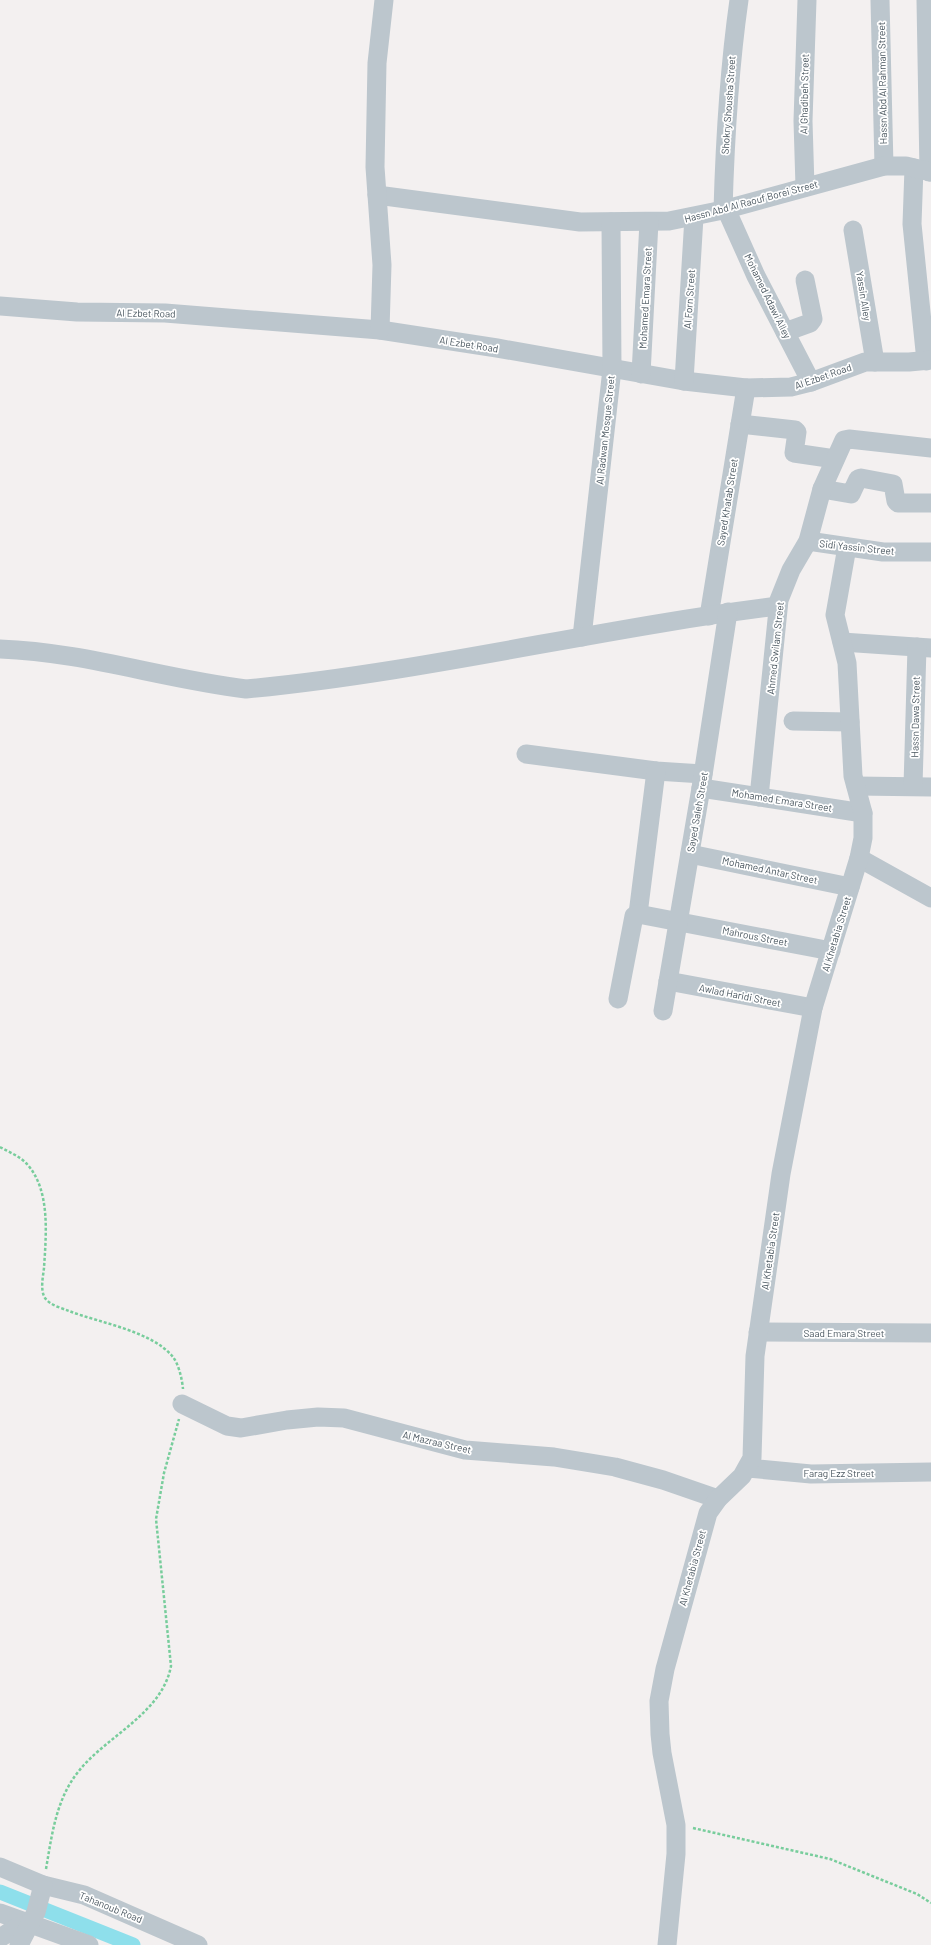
<svg xmlns="http://www.w3.org/2000/svg" width="931" height="1945" viewBox="0 0 931 1945" font-family="Barlow,sans-serif">
	<rect width="100%" height="100%" fill="#f3f0f0"/>
	<g fill="none" stroke-linecap="round" stroke-linejoin="round">
		<path stroke="#8edfeb" stroke-width="15" d="M 0,1892 L 133,1945"/>
		<g stroke="#78cd9c" stroke-width="2.5" stroke-dasharray="3 2" stroke-linecap="butt">
			<path d="M 0,1147 C 9,1152 19,1156 26,1163 C 51,1189 46,1235 44,1268 C 43,1277 40,1290 45,1298 C 50,1305 61,1308 69,1311 C 100,1323 152,1331 173,1357 C 179,1365 182,1379 183,1389"/>
			<path d="M 693,1828 L 830,1859 L 917,1894 L 931,1903"/>
			<path d="M 46,1869 C 52,1834 56,1800 78,1772 C 106,1736 162,1714 171,1666 L 156,1519 L 164,1473 L 179,1419"/>
		</g>
		<g stroke="#bcc6cd" stroke-width="19">
			<path d="M 880,0 L 884,166"/>
			<path d="M 926,0 L 929,172"/>
			<path d="M 914,168 L 912,224 L 926,361"/>
			<path d="M 805,187 L 803,121 L 807,0"/>
			<path d="M 377,195 L 580,222 L 669,221 L 723,210 L 884,166 L 906,166 L 931,172"/>
			<path d="M 726,209 L 756,276 L 811,382"/>
			<path d="M 723,210 C 725,140 729,70 739,0"/>
			<path d="M 853,230 L 875,362"/>
			<path d="M 0,306 L 77,312 L 165,313 L 380,330 L 497,348 L 684,381 L 746,388 L 791,387 L 811,382 L 865,362 L 909,362 L 931,360"/>
			<path d="M 380,330 L 382,265 L 375,167 L 377,63 L 384,0"/>
			<path d="M 785,332 L 810,323 L 813,319 L 805,280"/>
			<path d="M 641,374 L 649,222"/>
			<path d="M 684,381 L 694,217"/>
			<path d="M 740,424 L 795,430 L 797,432 L 794,453 L 835,459"/>
			<path d="M 822,489 L 851,494 L 858,479 L 861,478 L 893,484 L 896,501 L 898,503 L 931,503"/>
			<path d="M 808,541 L 883,552 L 931,552"/>
			<path d="M 709,616 L 746,388"/>
			<path d="M 582,637 L 612,369 L 611,222"/>
			<path d="M 842,642 L 931,648"/>
			<path d="M 0,649 C 84,652 163,679 246,689 C 425,672 600,628 778,606"/>
			<path d="M 793,721 L 850,722"/>
			<path d="M 526,754 L 656,771 L 703,774"/>
			<path d="M 856,786 L 931,787"/>
			<path d="M 913,786 L 917,647"/>
			<path d="M 701,788 L 863,813"/>
			<path d="M 759,797 L 779,600 L 791,570 L 808,541 L 822,489 L 844,440 L 849,439 L 931,448"/>
			<path d="M 690,854 L 850,887"/>
			<path d="M 859,858 L 931,898"/>
			<path d="M 638,914 L 656,771"/>
			<path d="M 668,981 L 813,1008"/>
			<path d="M 618,999 L 634,916 L 638,914 L 831,951"/>
			<path d="M 663,1011 L 701,788 L 728,612"/>
			<path d="M 758,1332 L 931,1333"/>
			<path d="M 182,1404 L 227,1426 L 241,1428 L 287,1420 L 318,1417 L 344,1418 L 465,1450 L 554,1457 L 615,1467 L 663,1480 L 718,1499"/>
			<path d="M 748,1468 L 811,1474 L 931,1472"/>
			<path d="M 0,1867 L 43,1885 L 84,1895 L 198,1945"/>
			<path d="M 0,1913 L 89,1945"/>
			<path d="M 0,1938 L 17,1927 L 30,1924"/>
			<path d="M 19,1945 L 36,1912 L 43,1885"/>
			<path d="M 667,1945 L 676,1854 L 676,1825 L 662,1753 L 660,1734 L 659,1701 L 665,1669 L 708,1513 L 718,1499 L 742,1476 L 752,1458 L 755,1356 L 781,1174 L 813,1008 L 859,858 L 863,838 L 863,813 L 853,776 L 847,663 L 835,615 L 847,547"/>
		</g>
	</g>
	<g text-anchor="middle" stroke-width="3.5" stroke-linejoin="round" paint-order="stroke">
		<g font-size="10" fill="#48555e" stroke="#fff">
			<text transform="translate(882 83) rotate(-91)" y="4">Hassn Abd Al Rahman Street</text>
			<text transform="translate(804 94) rotate(-89)" y="4">Al Ghadibeh Street</text>
			<text transform="translate(728 105) rotate(-86)" y="4">Shokry Shousha Street</text>
			<text transform="translate(751 201) rotate(-15)" y="4">Hassn Abd Al Raouf Borei Street</text>
			<text transform="translate(768 296) rotate(64)" y="4">Mohamed Adawi Alley</text>
			<text transform="translate(864 296) rotate(81)" y="4">Yassin Alley</text>
			<text transform="translate(645 298) rotate(-87)" y="4">Mohamed Emara Street</text>
			<text transform="translate(689 299) rotate(-86)" y="4">Al Forn Street</text>
			<text transform="translate(146 313) rotate(1)" y="4">Al Ezbet Road</text>
			<text transform="translate(469 344) rotate(9)" y="4">Al Ezbet Road</text>
			<text transform="translate(823 376) rotate(-19)" y="4">Al Ezbet Road</text>
			<text transform="translate(605 430) rotate(-84)" y="4">Al Radwan Mosque Street</text>
			<text transform="translate(727 502) rotate(-81)" y="4">Sayed Khatab Street</text>
			<text transform="translate(857 547) rotate(6)" y="4">Sidi Yassin Street</text>
			<text transform="translate(775 648) rotate(-84)" y="4">Ahmed Swilam Street</text>
			<text transform="translate(915 717) rotate(-89)" y="4">Hassn Dawa Street</text>
			<text transform="translate(782 800) rotate(9)" y="4">Mohamed Emara Street</text>
			<text transform="translate(697 812) rotate(-80)" y="4">Sayed Saleh Street</text>
			<text transform="translate(770 870) rotate(12)" y="4">Mohamed Antar Street</text>
			<text transform="translate(836 934) rotate(-73)" y="4">Al Khetabia Street</text>
			<text transform="translate(755 936) rotate(11)" y="4">Mahrous Street</text>
			<text transform="translate(740 995) rotate(11)" y="4">Awlad Haridi Street</text>
			<text transform="translate(770 1251) rotate(-82)" y="4">Al Khetabia Street</text>
			<text x="844" y="1337">Saad Emara Street</text>
			<text transform="translate(437 1442) rotate(13)" y="4">Al Mazraa Street</text>
			<text x="839" y="1477">Farag Ezz Street</text>
			<text transform="translate(692 1568) rotate(-75)" y="4">Al Khetabia Street</text>
			<text transform="translate(111 1907) rotate(22)" y="4">Tahanoub Road</text>
		</g>
	</g>
</svg>
